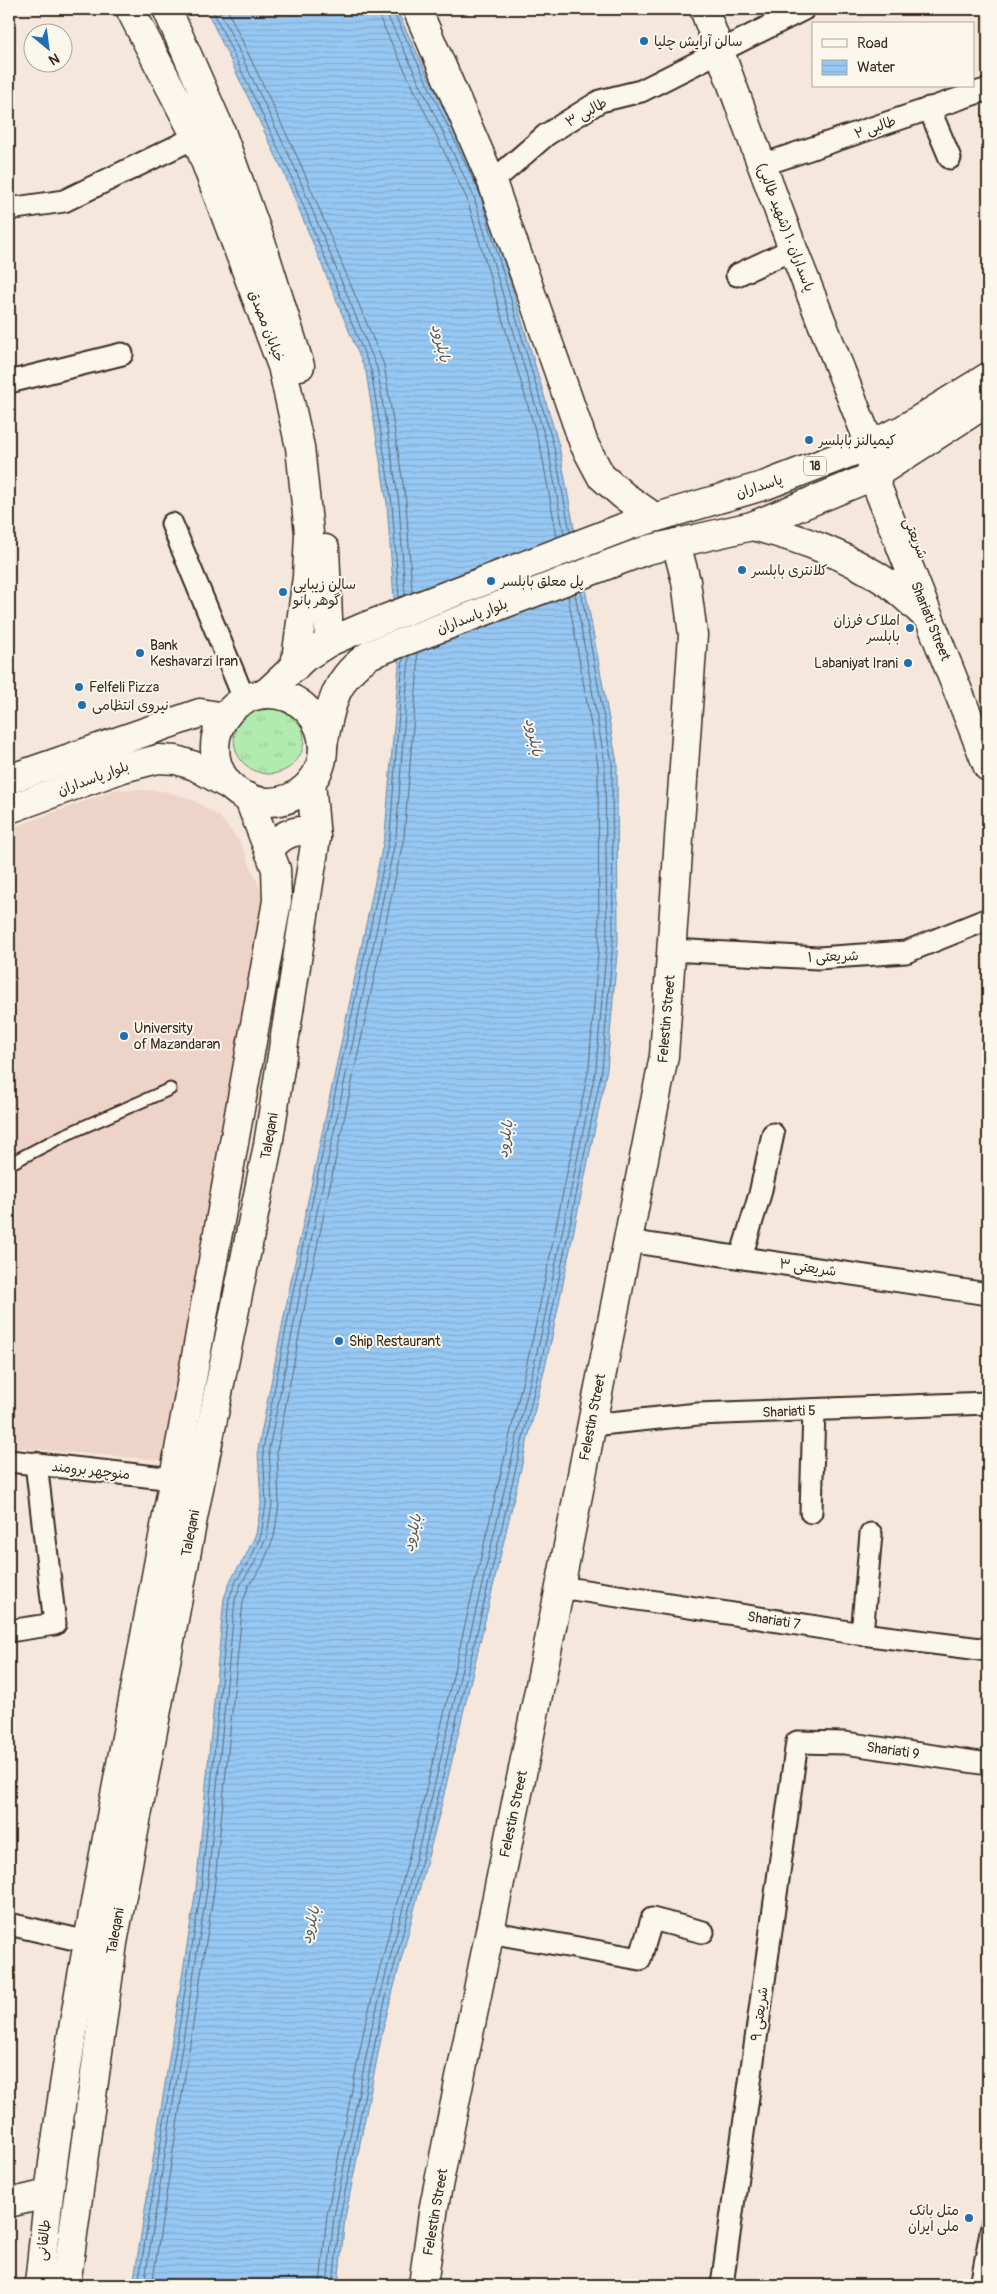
<svg xmlns="http://www.w3.org/2000/svg" width="997" height="2294" viewBox="0 0 997 2294" font-family="Pangolin,'Playpen Sans Arabic',sans-serif">
	<defs>
		<pattern id="grass-tufts" width="24" height="20" patternUnits="userSpaceOnUse" patternTransform="scale(1.25)"><rect width="24" height="20" fill="#b1ebb0"/><path d="M3 7l-1-3M5 7V3M7 7l1-3M15 17l-1-3M17 17v-4M19 17l1-3" fill="none" stroke="#99ca97"/></pattern>
		<pattern id="water-rules" width="6" height="5" patternUnits="userSpaceOnUse" patternTransform="scale(1.25)"><rect width="6" height="5" fill="#96c8f3"/><path d="M0 2.5h6" fill="none" stroke="#82acd0"/></pattern>
	</defs>
	<rect width="100%" height="100%" fill="#f5e7dc"/>
	<filter id="ink" filterUnits="userSpaceOnUse"><feTurbulence type="fractalNoise" baseFrequency=".02" numOctaves="2"/><feDisplacementMap in="SourceGraphic" scale="10" xChannelSelector="R" yChannelSelector="G"/><feConvolveMatrix kernelMatrix="1 2 1 2 8 2 1 2 1" color-interpolation-filters="sRGB"/></filter>
	<g filter="url(#ink)">
		<path fill="#eed3c8" d="M 118,789 L 164,791 L 191,799 L 220,817 L 241,844 L 263,895 L 215,1176 L 162,1460 L 9,1447 L 9,829 Z"/>
		<circle fill="url(#grass-tufts)" stroke="#768a67" cx="269" cy="739" r="35"/>
		<path fill="url(#water-rules)" stroke="#72899e" d="M 206,9 L 396,9 L 484,193 L 559,446 L 617,763 L 618,942 L 607,1069 L 552,1337 L 440,1811 L 383,2029 L 345,2218 L 338,2285 L 133,2285 L 196,1889 L 224,1598 L 231,1579 L 245,1557 L 256,1534 L 261,1504 L 258,1449 L 290,1286 L 385,834 L 399,666 L 387,504 L 366,372 L 284,173 Z"/>
		<g fill="none" stroke-linecap="round" stroke-linejoin="round">
			<g stroke="#5f6973" stroke-width="1">
				<path d="M 212,9 L 289,171 L 371,370 L 392,504 L 399,598"/>
				<path d="M 219,9 L 295,168 L 377,368 L 399,503 L 405,595"/>
				<path d="M 227,9 L 301,165 L 384,365 L 406,502 L 412,592"/>
				<path d="M 378,9 L 380,19 L 467,199 L 541,450 L 557,537"/>
				<path d="M 385,9 L 387,15 L 474,197 L 548,448 L 564,534"/>
				<path d="M 392,9 L 480,194 L 554,447 L 570,532"/>
				<path d="M 138,2285 L 201,1890 L 229,1599 L 236,1581 L 250,1560 L 261,1535 L 266,1504 L 263,1449 L 294,1287 L 390,835 L 403,658"/>
				<path d="M 144,2285 L 207,1890 L 235,1600 L 241,1584 L 255,1562 L 267,1536 L 272,1504 L 269,1449 L 301,1288 L 396,837 L 409,656"/>
				<path d="M 152,2285 L 214,1891 L 243,1602 L 248,1587 L 262,1566 L 274,1537 L 279,1504 L 277,1450 L 308,1289 L 404,837 L 418,667 L 417,653"/>
				<path d="M 320,2285 L 327,2215 L 365,2025 L 422,1807 L 534,1333 L 589,1067 L 599,941 L 598,765 L 568,596"/>
				<path d="M 327,2285 L 334,2216 L 372,2027 L 429,1808 L 541,1335 L 596,1068 L 607,941 L 605,764 L 575,593"/>
				<path d="M 333,2285 L 340,2217 L 378,2028 L 435,1810 L 547,1336 L 602,1069 L 613,942 L 612,763 L 581,591"/>
			</g>
			<defs>
				<g id="service">
					<path d="M 9,1164 L 65,1135 L 170,1089"/>
					<path d="M 976,2285 L 988,2220"/>
				</g>
				<g id="minor">
					<path d="M 929,108 L 950,158"/>
					<path d="M 762,165 L 988,89"/>
					<path d="M 492,182 L 546,135 L 600,101 L 641,91 L 804,9"/>
					<path d="M 9,209 L 64,201 L 196,137 L 210,132"/>
					<path d="M 737,275 L 793,249"/>
					<path d="M 9,382 L 122,354"/>
					<path d="M 172,524 L 245,701"/>
					<path d="M 671,950 L 818,958 L 906,952 L 988,919"/>
					<path d="M 627,1241 L 988,1294"/>
					<path d="M 741,1257 L 760,1194 L 773,1134"/>
					<path d="M 591,1425 L 698,1414 L 988,1403"/>
					<path d="M 9,1461 L 174,1479"/>
					<path d="M 811,1512 L 814,1410"/>
					<path d="M 560,1587 L 862,1634 L 988,1650"/>
					<path d="M 9,1631 L 55,1624 L 36,1463"/>
					<path d="M 862,1634 L 871,1534"/>
					<path d="M 9,1924 L 88,1942"/>
					<path d="M 489,1932 L 640,1959 L 652,1919 L 703,1932"/>
					<path d="M 722,2285 L 797,1742 L 845,1743 L 988,1764"/>
				</g>
				<g id="tertiary">
					<path d="M 130,9 L 196,137 L 282,366 L 300,447 L 309,533 L 307,577 L 295,667"/>
					<path d="M 167,9 L 220,129 L 263,248 L 300,366"/>
					<path d="M 417,9 L 492,182 L 584,444 L 601,476 L 624,496 L 654,517"/>
					<path d="M 704,9 L 793,249 L 870,445"/>
					<path d="M 325,549 L 329,642"/>
				</g>
				<g id="secondary">
					<path d="M 9,2203 L 47,2194"/>
					<path d="M 423,2285 L 434,2206 L 560,1587 L 664,1056 L 693,635 L 686,581 L 676,543"/>
				</g>
				<g id="primary">
					<path d="M 871,458 L 873,476 L 988,767"/>
					<path d="M 752,526 C 803,539 847,555 891,585 C 903,594 915,606 926,616"/>
					<path d="M 265,694 L 304,658 L 329,642 L 364,627 L 630,525 L 766,485 L 870,445 L 904,429 L 988,377"/>
					<circle cx="269" cy="748" r="54"/>
					<path d="M 323,745 C 331,705 334,678 371,654 L 647,550 L 752,526 L 873,476 L 988,402"/>
					<path d="M 9,779 L 200,713 L 225,717"/>
					<path d="M 9,809 L 123,768 L 158,759 L 176,760 L 195,766 L 232,787"/>
					<path d="M 270,849 C 281,835 291,831 309,830 L 316,838"/>
					<path d="M 39,2285 C 59,2075 102,1866 141,1658 C 188,1406 232,1153 277,901 L 276,869 L 248,797"/>
					<path d="M 66,2285 L 113,1943 L 194,1513 L 268,1145 L 316,838 L 311,782"/>
				</g>
			</defs>
			<use href="#service" stroke="#3b2a1e" stroke-width="15"/>
			<use href="#minor" stroke="#3b2a1e" stroke-width="25"/>
			<use href="#tertiary" stroke="#3b2a1e" stroke-width="31"/>
			<use href="#secondary" stroke="#3b2a1e" stroke-width="31"/>
			<use href="#primary" stroke="#3b2a1e" stroke-width="31"/>
			<use href="#service" stroke="#fbf7ec" stroke-width="11"/>
			<use href="#minor" stroke="#fbf7ec" stroke-width="21"/>
			<use href="#tertiary" stroke="#fbf7ec" stroke-width="28"/>
			<use href="#secondary" stroke="#fbf7ec" stroke-width="28"/>
			<use href="#primary" stroke="#fbf7ec" stroke-width="28"/>
		</g>
	</g>
	<g fill="#1f6fb2" stroke="#fbf7ec" stroke-width="2">
		<circle cx="644" cy="41" r="5"/>
		<circle cx="809" cy="440" r="5"/>
		<circle cx="742" cy="570" r="5"/>
		<circle cx="491" cy="581" r="5"/>
		<circle cx="283" cy="592" r="5"/>
		<circle cx="910" cy="628" r="5"/>
		<circle cx="140" cy="653" r="5"/>
		<circle cx="908" cy="663" r="5"/>
		<circle cx="79" cy="687" r="5"/>
		<circle cx="82" cy="705" r="5"/>
		<circle cx="124" cy="1036" r="5"/>
		<circle cx="339" cy="1341" r="5"/>
		<circle cx="969" cy="2218" r="5"/>
	</g>
	<g text-anchor="middle" stroke-width="4" stroke-linejoin="round" paint-order="stroke">
		<rect fill="#fbf7ec" stroke="#75685c" stroke-width="1" x="804" y="456.5" width="22" height="19" rx="4"/>
		<g font-size="12" font-weight="bold" fill="#3b2a1e">
			<text x="815" y="470">18</text>
		</g>
		<g font-size="14" fill="#3b2a1e" stroke="#fbf7ec" text-anchor="start">
			<text x="654" y="46">سالن آرایش چلیا</text>
			<text x="819" y="445">کیمیالنز بابلسر</text>
			<text x="752" y="575">کلانتری بابلسر</text>
			<text x="501" y="586">پل معلق بابلسر</text>
			<text x="293" y="589">سالن زیبایی<tspan x="293" dy="16">گوهر بانو</tspan></text>
			<text x="900" y="625" text-anchor="end">املاک فرزان<tspan x="900" dy="16">بابلسر</tspan></text>
			<text x="150" y="650">Bank<tspan x="150" dy="16">Keshavarzi Iran</tspan></text>
			<text x="898" y="668" text-anchor="end">Labaniyat Irani</text>
			<text x="89" y="692">Felfeli Pizza</text>
			<text x="92" y="710">نیروی انتظامی</text>
			<text x="134" y="1033">University<tspan x="134" dy="16">of Mazandaran</tspan></text>
			<text x="349" y="1346">Ship Restaurant</text>
			<text x="959" y="2215" text-anchor="end">متل بانک<tspan x="959" dy="16">ملی ایران</tspan></text>
		</g>
		<g font-size="14" fill="#3b2a1e" stroke="#fbf7ec">
			<text transform="translate(586 112) rotate(-29)" y="5">طالبی ۳</text>
			<text transform="translate(875 127) rotate(-19)" y="5">طالبی ۲</text>
			<text transform="translate(786 227) rotate(69)" y="5">پاسداران ۱۰ (شهید طالبی)</text>
			<text transform="translate(267 326) rotate(69)" y="5">خیابان مصدق</text>
			<text transform="translate(759 486) rotate(-18)" y="5">پاسداران</text>
			<text transform="translate(916 538) rotate(68)" y="5">شریعتی</text>
			<text transform="translate(472 616) rotate(-21)" y="5">بلوار پاسداران</text>
			<text transform="translate(931 621) rotate(68)" y="5">Shariati Street</text>
			<text transform="translate(93 778) rotate(-20)" y="5">بلوار پاسداران</text>
			<text transform="translate(833 956) rotate(-2)" y="5">شریعتی ۱</text>
			<text transform="translate(666 1019) rotate(-85)" y="5">Felestin Street</text>
			<text transform="translate(269 1136) rotate(-80)" y="5">Taleqani</text>
			<text transform="translate(808 1267) rotate(8)" y="5">شریعتی ۳</text>
			<text transform="translate(789 1411) rotate(-2)" y="5">Shariati 5</text>
			<text transform="translate(592 1417) rotate(-79)" y="5">Felestin Street</text>
			<text transform="translate(91 1470) rotate(6)" y="5">منوچهر برومند</text>
			<text transform="translate(190 1533) rotate(-79)" y="5">Taleqani</text>
			<text transform="translate(774 1620) rotate(9)" y="5">Shariati 7</text>
			<text transform="translate(893 1750) rotate(8)" y="5">Shariati 9</text>
			<text transform="translate(513 1814) rotate(-78)" y="5">Felestin Street</text>
			<text transform="translate(115 1931) rotate(-80)" y="5">Taleqani</text>
			<text transform="translate(759 2014) rotate(-82)" y="5">شریعتی ۹</text>
			<text transform="translate(435 2212) rotate(-80)" y="5">Felestin Street</text>
			<text transform="translate(43 2240) rotate(-84)" y="5">طالقانی</text>
		</g>
		<g font-size="15" font-style="italic" fill="#56595e" stroke="#fbf7ec">
			<text transform="translate(441 343) rotate(77)" y="5">بابلرود</text>
			<text transform="translate(534 737) rotate(79)" y="5">بابلرود</text>
			<text transform="translate(505 1139) rotate(-81)" y="5">بابلرود</text>
			<text transform="translate(412 1533) rotate(-76)" y="5">بابلرود</text>
			<text transform="translate(310 1925) rotate(-75)" y="5">بابلرود</text>
		</g>
	</g>
	<rect width="997" height="2294" fill="none" stroke="#fbf7ec" stroke-width="30"/>
	<rect x="15" y="15" width="967" height="2264" fill="none" stroke="#3b2a1e" stroke-width="2" filter="url(#ink)"/>
	<rect x="812" y="22" width="162" height="65" fill="#fbf7ec" stroke="#aea59a"/>
	<rect x="822" y="39" width="25" height="8" fill="#fbf7ec" stroke="#aea59a"/>
	<text x="857" y="48" font-size="15" fill="#3b2a1e">Road</text>
	<rect x="822" y="60" width="25" height="15" fill="url(#water-rules)" stroke="#aea59a"/>
	<text x="857" y="72" font-size="15" fill="#3b2a1e">Water</text>
	<g transform="translate(48 48) rotate(151)"><circle r="24" fill="#fbf7ec" stroke="#aea59a"/>
	<path d="M0-4L9 19L0 12L-9 19Z" fill="#1f6fb2"/>
	<text y="-8" font-size="14" font-weight="bold" text-anchor="middle" fill="#3b2a1e">N</text>
	</g>
</svg>
